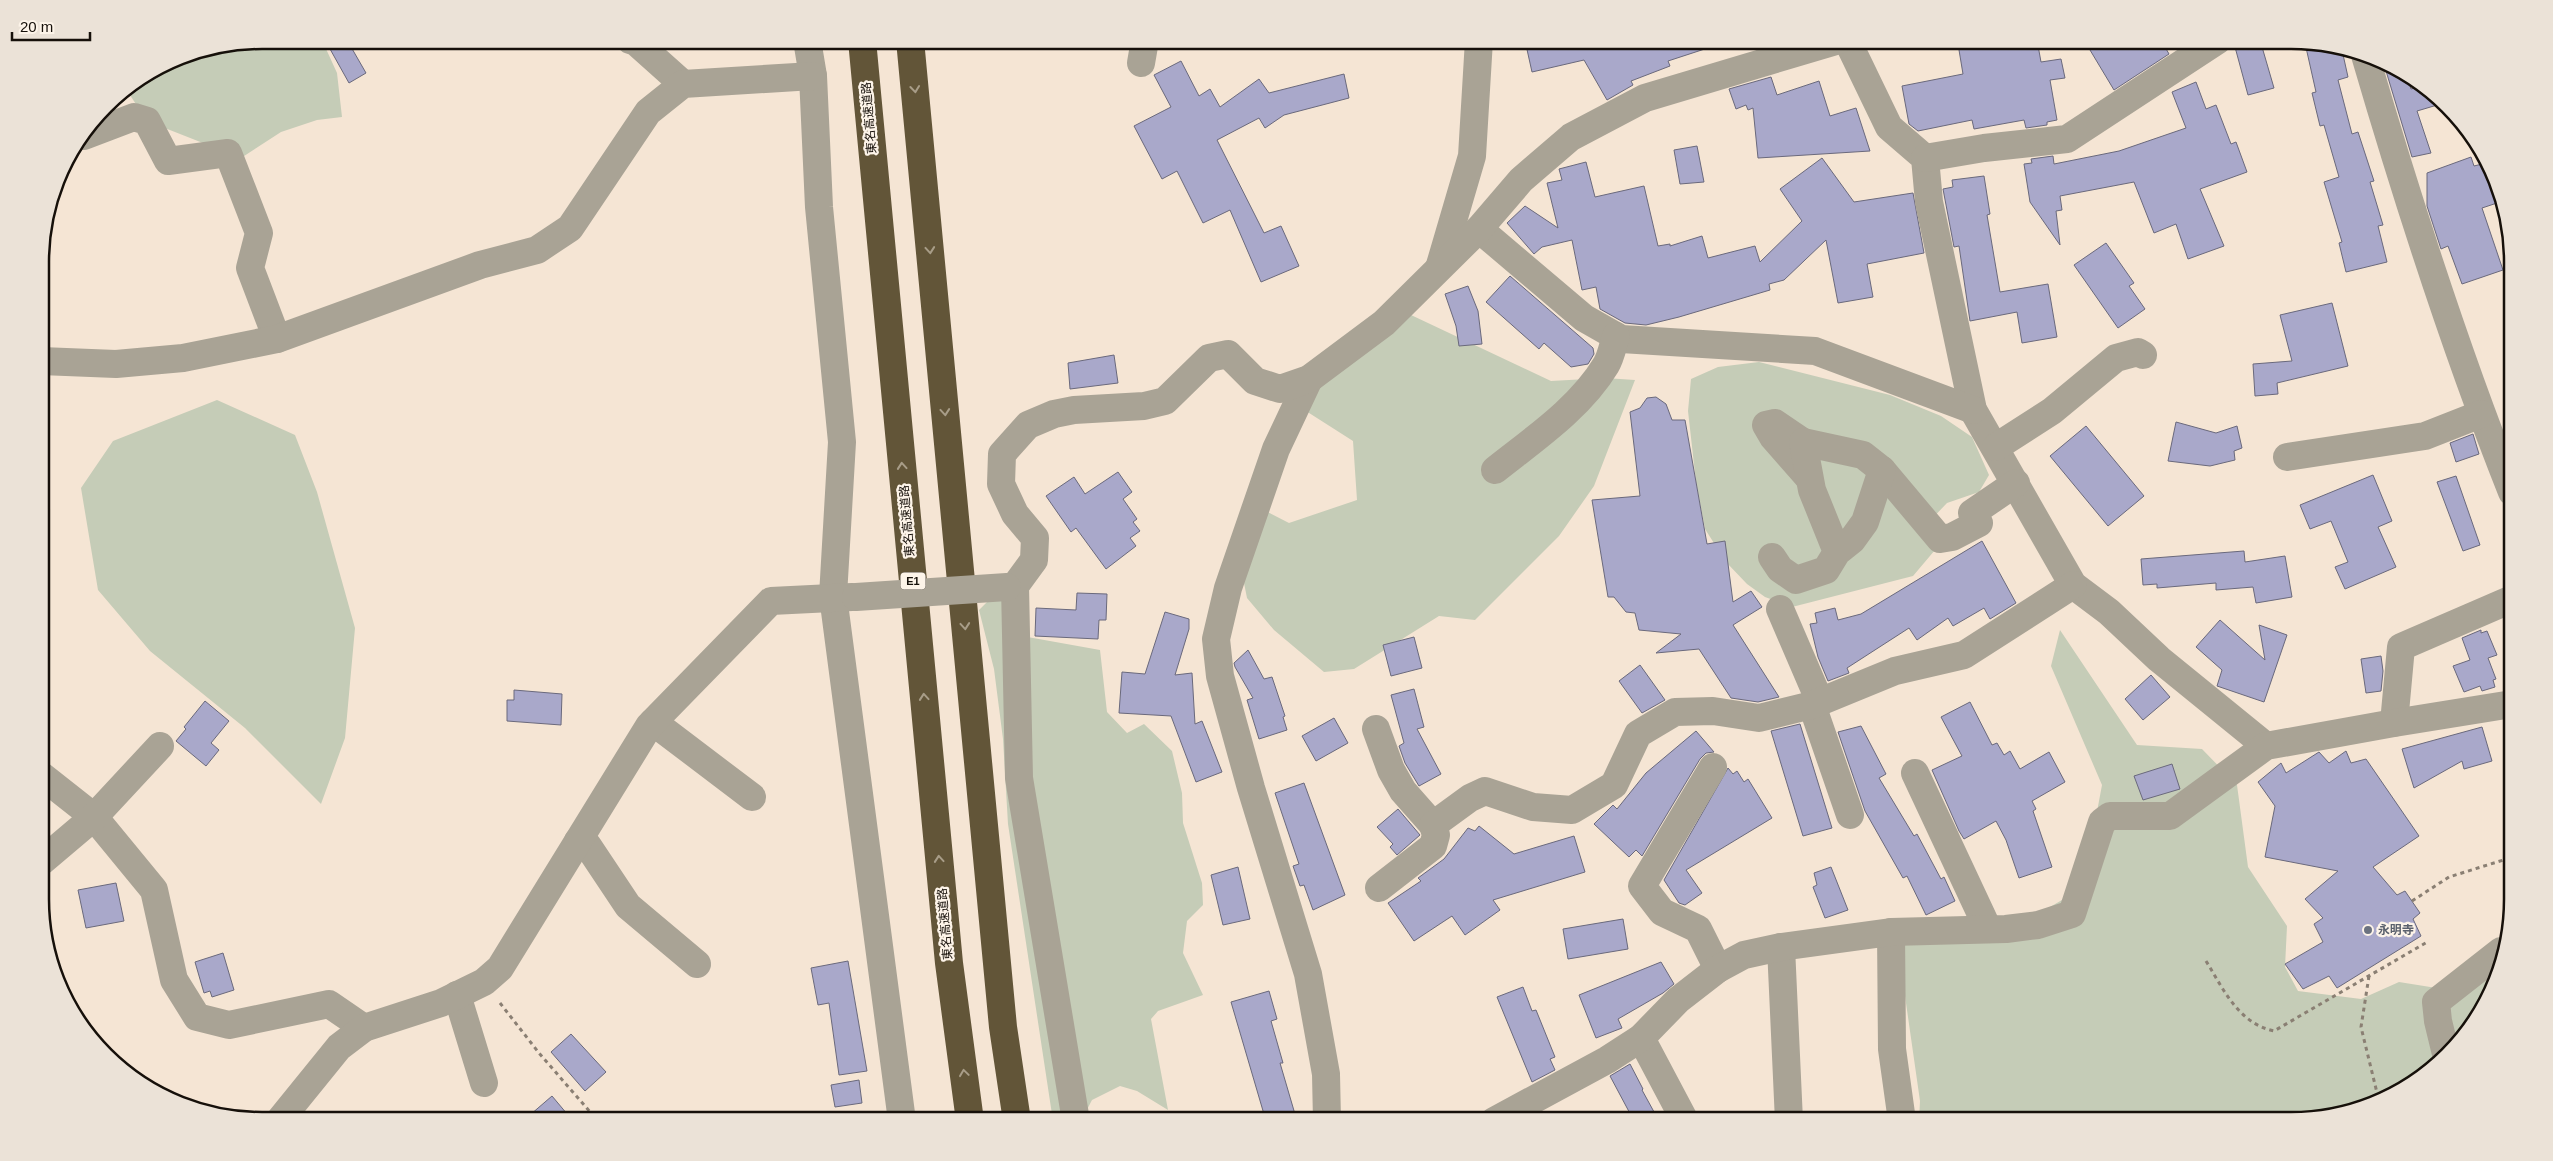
<svg xmlns="http://www.w3.org/2000/svg" width="2553" height="1161" viewBox="0 0 2553 1161" font-family="Arial,'Noto Sans JP',sans-serif">
	<rect width="100%" height="100%" fill="#f5e5d4"/>
	<g fill="#c5ccb7">
		<path d="M 261,40 L 322,40 L 337,73 L 342,117 L 317,120 L 281,132 L 241,158 L 147,121 L 126,89 L 177,57 Z"/>
		<path d="M 1411,315 L 1551,381 L 1605,378 L 1635,380 L 1594,486 L 1559,536 L 1475,620 L 1439,616 L 1354,669 L 1324,672 L 1274,630 L 1247,598 L 1236,543 L 1256,506 L 1289,523 L 1357,500 L 1353,441 L 1306,411 L 1318,371 Z"/>
		<path d="M 1759,362 L 1890,395 L 1941,416 L 1972,437 L 1989,475 L 1979,492 L 1947,503 L 1924,527 L 1935,550 L 1913,576 L 1792,607 L 1765,597 L 1747,584 L 1726,562 L 1705,529 L 1696,482 L 1688,411 L 1691,379 L 1718,367 Z"/>
		<path d="M 217,400 L 295,435 L 317,492 L 355,628 L 345,738 L 321,804 L 245,728 L 150,651 L 98,590 L 81,488 L 113,441 Z"/>
		<path d="M 1008,596 L 1022,636 L 1100,650 L 1107,712 L 1127,733 L 1144,724 L 1172,751 L 1182,793 L 1183,823 L 1202,883 L 1203,905 L 1187,921 L 1183,953 L 1203,995 L 1158,1011 L 1151,1019 L 1168,1110 L 1137,1091 L 1120,1086 L 1092,1100 L 1081,1121 L 1053,1121 L 1008,824 L 1003,739 L 994,669 L 979,610 L 990,599 Z"/>
		<path d="M 2060,630 L 2137,745 L 2202,749 L 2237,785 L 2248,867 L 2287,926 L 2285,967 L 2298,991 L 2361,999 L 2399,982 L 2449,990 L 2486,976 L 2489,997 L 2467,1035 L 2415,1084 L 2363,1109 L 2306,1121 L 1919,1121 L 1920,1101 L 1897,940 L 2009,931 L 2074,893 L 2090,849 L 2102,785 L 2051,666 Z"/>
	</g>
	<g fill="#a9a8ca" stroke="#6a697c">
		<path d="M 325,40 L 347,40 L 366,73 L 349,83 Z"/>
		<path d="M 1547,40 L 1720,40 L 1720,44 L 1668,61 L 1670,66 L 1631,81 L 1633,85 L 1607,100 L 1584,60 L 1532,72 L 1526,45 Z"/>
		<path d="M 1982,40 L 2037,40 L 2041,62 L 2061,59 L 2065,78 L 2050,80 L 2057,120 L 2047,122 L 2047,125 L 2026,128 L 2024,120 L 1974,129 L 1972,120 L 1918,131 L 1909,124 L 1902,86 L 1963,74 L 1958,44 Z"/>
		<path d="M 2084,40 L 2161,40 L 2169,54 L 2114,90 Z"/>
		<path d="M 2260,40 L 2274,88 L 2248,95 L 2235,47 Z"/>
		<path d="M 2305,43 L 2342,50 L 2348,77 L 2338,80 L 2352,134 L 2358,132 L 2374,181 L 2370,182 L 2383,225 L 2378,226 L 2387,262 L 2346,272 L 2339,243 L 2342,242 L 2324,182 L 2339,177 L 2324,125 L 2320,126 L 2312,93 L 2316,92 Z"/>
		<path d="M 1181,61 L 1199,96 L 1210,89 L 1220,107 L 1259,79 L 1269,93 L 1344,74 L 1349,98 L 1284,115 L 1265,128 L 1259,118 L 1217,140 L 1264,233 L 1281,226 L 1299,266 L 1261,282 L 1230,210 L 1203,223 L 1177,171 L 1162,179 L 1134,126 L 1171,107 L 1154,75 Z"/>
		<path d="M 2383,61 L 2406,74 L 2411,89 L 2425,85 L 2444,103 L 2417,111 L 2431,153 L 2412,157 Z"/>
		<path d="M 1771,77 L 1777,95 L 1819,81 L 1830,116 L 1856,108 L 1870,151 L 1758,158 L 1753,108 L 1748,110 L 1746,105 L 1736,109 L 1729,89 Z"/>
		<path d="M 2196,82 L 2206,109 L 2216,105 L 2231,144 L 2236,142 L 2247,172 L 2200,189 L 2224,246 L 2188,259 L 2176,224 L 2154,233 L 2134,182 L 2060,196 L 2062,210 L 2056,211 L 2060,245 L 2030,202 L 2024,164 L 2032,163 L 2031,159 L 2053,156 L 2054,164 L 2119,151 L 2186,128 L 2172,92 Z"/>
		<path d="M 1697,146 L 1704,182 L 1680,184 L 1674,150 Z"/>
		<path d="M 2471,157 L 2474,166 L 2486,163 L 2500,202 L 2482,208 L 2503,270 L 2462,284 L 2448,246 L 2441,249 L 2427,206 L 2427,173 Z"/>
		<path d="M 1822,158 L 1854,202 L 1913,193 L 1924,253 L 1867,264 L 1873,297 L 1838,303 L 1826,240 L 1784,280 L 1769,284 L 1770,290 L 1679,317 L 1646,325 L 1625,323 L 1600,309 L 1596,287 L 1582,290 L 1572,240 L 1542,247 L 1534,254 L 1507,223 L 1525,206 L 1558,228 L 1547,183 L 1562,180 L 1559,169 L 1586,162 L 1595,197 L 1644,186 L 1658,246 L 1670,244 L 1670,246 L 1702,236 L 1708,258 L 1755,246 L 1760,262 L 1802,221 L 1780,189 Z"/>
		<path d="M 1984,176 L 1990,214 L 1987,215 L 2000,292 L 2048,284 L 2057,337 L 2022,343 L 2017,312 L 1970,321 L 1959,246 L 1954,247 L 1943,189 L 1953,187 L 1952,180 Z"/>
		<path d="M 2106,243 L 2134,283 L 2129,286 L 2145,309 L 2118,328 L 2074,265 Z"/>
		<path d="M 1510,276 L 1593,348 L 1594,354 L 1588,364 L 1571,367 L 1544,343 L 1539,349 L 1486,302 Z"/>
		<path d="M 1468,286 L 1478,311 L 1482,344 L 1459,346 L 1456,326 L 1445,294 Z"/>
		<path d="M 2332,303 L 2348,366 L 2277,383 L 2278,394 L 2255,396 L 2253,364 L 2292,361 L 2280,315 Z"/>
		<path d="M 1114,355 L 1118,383 L 1070,389 L 1068,363 Z"/>
		<path d="M 1656,397 L 1666,404 L 1672,420 L 1685,420 L 1707,544 L 1725,541 L 1733,602 L 1751,591 L 1762,607 L 1733,625 L 1779,697 L 1758,702 L 1731,698 L 1699,649 L 1656,653 L 1681,634 L 1639,630 L 1635,613 L 1626,612 L 1614,597 L 1608,597 L 1592,500 L 1640,496 L 1630,412 L 1640,408 L 1647,398 Z"/>
		<path d="M 2176,422 L 2216,433 L 2237,426 L 2242,448 L 2234,451 L 2235,460 L 2210,466 L 2168,461 Z"/>
		<path d="M 2086,426 L 2144,496 L 2108,526 L 2050,456 Z"/>
		<path d="M 2473,434 L 2479,454 L 2456,462 L 2450,443 Z"/>
		<path d="M 1118,472 L 1132,492 L 1123,499 L 1137,519 L 1133,522 L 1140,531 L 1130,538 L 1136,546 L 1106,569 L 1076,528 L 1071,532 L 1046,496 L 1074,477 L 1085,494 Z"/>
		<path d="M 2373,475 L 2392,521 L 2378,527 L 2396,567 L 2345,589 L 2335,567 L 2348,562 L 2331,521 L 2310,529 L 2300,505 Z"/>
		<path d="M 2456,476 L 2480,545 L 2463,551 L 2437,482 Z"/>
		<path d="M 1982,541 L 2016,603 L 1990,619 L 1984,608 L 1953,626 L 1948,618 L 1917,640 L 1909,628 L 1847,668 L 1849,673 L 1828,681 L 1818,657 L 1810,624 L 1817,623 L 1815,613 L 1835,608 L 1838,620 L 1861,614 Z"/>
		<path d="M 2244,551 L 2245,562 L 2285,556 L 2292,597 L 2256,603 L 2253,587 L 2216,590 L 2216,583 L 2157,588 L 2157,584 L 2143,585 L 2141,559 Z"/>
		<path d="M 1077,593 L 1107,594 L 1106,620 L 1099,620 L 1098,639 L 1035,636 L 1036,608 L 1076,610 Z"/>
		<path d="M 1165,612 L 1189,619 L 1189,629 L 1175,675 L 1192,673 L 1195,724 L 1202,721 L 1222,772 L 1196,782 L 1171,716 L 1119,713 L 1122,672 L 1145,674 Z"/>
		<path d="M 2220,620 L 2265,660 L 2259,625 L 2287,635 L 2264,702 L 2217,686 L 2222,670 L 2196,647 Z"/>
		<path d="M 2481,630 L 2481,633 L 2487,631 L 2497,655 L 2488,658 L 2496,679 L 2493,680 L 2495,687 L 2482,691 L 2480,686 L 2464,692 L 2453,666 L 2470,660 L 2462,638 Z"/>
		<path d="M 1414,637 L 1422,668 L 1391,676 L 1383,645 Z"/>
		<path d="M 1248,650 L 1264,679 L 1272,677 L 1285,716 L 1283,717 L 1287,730 L 1259,739 L 1247,700 L 1253,698 L 1235,667 L 1234,663 Z"/>
		<path d="M 2381,656 L 2383,671 L 2381,691 L 2366,693 L 2361,659 Z"/>
		<path d="M 1640,665 L 1665,700 L 1642,713 L 1619,681 Z"/>
		<path d="M 2151,675 L 2170,697 L 2143,720 L 2125,699 Z"/>
		<path d="M 1414,689 L 1424,727 L 1417,729 L 1441,774 L 1419,786 L 1405,763 L 1399,746 L 1404,743 L 1391,695 Z"/>
		<path d="M 514,690 L 562,694 L 561,725 L 507,721 L 507,700 L 514,700 Z"/>
		<path d="M 205,701 L 229,721 L 211,743 L 219,750 L 206,766 L 176,741 L 186,729 L 184,727 Z"/>
		<path d="M 1970,702 L 1992,745 L 1997,743 L 2004,755 L 2010,751 L 2020,769 L 2049,752 L 2065,782 L 2032,801 L 2036,809 L 2033,811 L 2052,867 L 2019,878 L 2006,840 L 1996,821 L 1964,839 L 1959,831 L 1932,770 L 1962,756 L 1941,717 Z"/>
		<path d="M 1334,718 L 1348,743 L 1316,761 L 1302,736 Z"/>
		<path d="M 1800,724 L 1832,828 L 1803,836 L 1771,731 Z"/>
		<path d="M 1861,726 L 1886,774 L 1879,778 L 1914,836 L 1917,834 L 1941,879 L 1944,877 L 1955,901 L 1926,915 L 1907,876 L 1903,878 L 1865,811 L 1838,732 Z"/>
		<path d="M 2482,727 L 2492,761 L 2464,769 L 2462,761 L 2414,788 L 2402,749 Z"/>
		<path d="M 1696,731 L 1714,752 L 1706,753 L 1700,759 L 1642,856 L 1636,850 L 1629,857 L 1594,824 L 1613,805 L 1617,809 L 1646,773 Z"/>
		<path d="M 2346,751 L 2351,763 L 2366,759 L 2419,836 L 2373,867 L 2397,895 L 2405,891 L 2420,913 L 2413,919 L 2421,936 L 2337,988 L 2329,976 L 2303,989 L 2285,964 L 2323,942 L 2314,924 L 2323,918 L 2305,899 L 2338,871 L 2265,857 L 2275,806 L 2258,782 L 2281,763 L 2286,773 L 2319,752 L 2329,763 Z"/>
		<path d="M 2172,764 L 2180,789 L 2143,800 L 2134,776 Z"/>
		<path d="M 1728,768 L 1733,774 L 1737,771 L 1744,782 L 1748,779 L 1772,818 L 1686,870 L 1702,893 L 1685,905 L 1679,903 L 1664,880 Z"/>
		<path d="M 1304,783 L 1345,895 L 1313,910 L 1304,885 L 1300,886 L 1293,866 L 1299,864 L 1275,793 Z"/>
		<path d="M 1398,809 L 1420,835 L 1397,855 L 1390,847 L 1393,844 L 1377,827 Z"/>
		<path d="M 1479,826 L 1514,854 L 1574,836 L 1585,872 L 1493,900 L 1500,910 L 1465,935 L 1452,916 L 1414,941 L 1388,903 L 1421,881 L 1418,878 L 1444,859 L 1468,828 L 1475,831 Z"/>
		<path d="M 1238,867 L 1250,919 L 1223,925 L 1211,875 Z"/>
		<path d="M 1831,867 L 1848,910 L 1825,918 L 1813,887 L 1817,885 L 1814,873 Z"/>
		<path d="M 116,883 L 124,921 L 86,928 L 78,890 Z"/>
		<path d="M 1623,919 L 1628,949 L 1568,959 L 1563,929 Z"/>
		<path d="M 223,953 L 234,990 L 212,997 L 210,991 L 204,993 L 195,962 Z"/>
		<path d="M 848,961 L 867,1071 L 839,1075 L 829,1003 L 818,1005 L 811,968 Z"/>
		<path d="M 1661,962 L 1674,984 L 1663,993 L 1618,1019 L 1622,1028 L 1596,1038 L 1579,995 Z"/>
		<path d="M 1523,987 L 1532,1011 L 1536,1010 L 1555,1057 L 1550,1059 L 1555,1070 L 1532,1082 L 1497,997 Z"/>
		<path d="M 1269,991 L 1277,1019 L 1271,1021 L 1283,1063 L 1280,1063 L 1297,1121 L 1266,1121 L 1231,1002 Z"/>
		<path d="M 571,1034 L 606,1072 L 585,1091 L 551,1052 Z"/>
		<path d="M 1630,1064 L 1643,1089 L 1642,1090 L 1659,1121 L 1634,1121 L 1610,1076 Z"/>
		<path d="M 859,1080 L 862,1103 L 835,1107 L 831,1085 Z"/>
		<path d="M 552,1096 L 573,1121 L 523,1121 Z"/>
	</g>
	<g fill="none" stroke-linecap="round" stroke-linejoin="round">
		<g stroke="#8a7f73" stroke-width="3" stroke-dasharray="4 4" stroke-linecap="butt">
			<path d="M 2412,901 L 2449,877 L 2513,857"/>
			<path d="M 2206,961 C 2224,990 2238,1023 2274,1031 L 2429,941"/>
			<path d="M 2369,976 L 2361,1027 L 2379,1101"/>
			<path d="M 500,1003 L 539,1053 L 591,1113 L 603,1121"/>
			<path d="M 2179,1120 L 2179,1121"/>
		</g>
		<g stroke="#a9a395" stroke-width="28">
			<path d="M 630,40 L 636,42 L 683,84"/>
			<path d="M 807,40 L 813,76 L 819,207 L 842,442 L 833,596 L 902,1121"/>
			<path d="M 1847,40 L 1889,127 L 1925,158 L 1929,202 L 1973,410 L 2073,585 L 2109,612 L 2159,659 L 2266,746"/>
			<path d="M 2365,55 C 2408,202 2455,349 2512,492"/>
			<path d="M 1141,63 L 1145,40"/>
			<path d="M 84,136 L 134,117 L 147,121 L 168,161 L 228,153 L 259,233 L 250,268 L 277,339"/>
			<path d="M 1925,158 L 1984,148 L 2067,139 L 2218,40"/>
			<path d="M 1479,229 L 1584,318 L 1621,339 L 1815,351 L 1973,410"/>
			<path d="M 1440,265 L 1472,156 L 1479,40"/>
			<path d="M 41,361 L 116,364 L 183,358 L 277,339 L 480,265 L 537,250 L 570,228 L 648,112 L 683,84 L 813,76"/>
			<path d="M 1309,379 L 1276,449 L 1228,588 L 1216,639 L 1220,676 L 1251,788 L 1308,974 L 1326,1074 L 1327,1121"/>
			<path d="M 1803,442 L 1775,423 L 1766,425 L 1773,437 L 1809,478"/>
			<path d="M 1996,447 L 2052,411 L 2116,358 L 2138,352 L 2143,355"/>
			<path d="M 2287,457 L 2425,436 L 2481,414"/>
			<path d="M 1495,470 C 1534,439 1580,408 1606,365 C 1611,357 1613,345 1616,336"/>
			<path d="M 1882,470 L 1940,539 L 1952,537 L 1979,523 L 1972,513 L 2016,483"/>
			<path d="M 1772,557 L 1780,569 L 1796,580 L 1826,570 L 1837,552 L 1852,540 L 1865,522 L 1882,470 L 1863,455 L 1803,442 L 1812,490 L 1837,552"/>
			<path d="M 1780,609 L 1820,702"/>
			<path d="M 1812,705 L 1850,815"/>
			<path d="M 653,722 L 752,797"/>
			<path d="M 2394,723 L 2401,647 L 2512,599"/>
			<path d="M 1376,729 L 1391,770 L 1403,791 L 1433,825"/>
			<path d="M 1713,767 L 1642,886 L 1662,912 L 1698,929 L 1718,969"/>
			<path d="M 1915,773 L 1988,929"/>
			<path d="M 42,776 L 94,817 L 154,890 L 174,980 L 197,1017 L 229,1025 L 329,1004 L 364,1028"/>
			<path d="M 578,841 L 588,846 L 628,906 L 697,964"/>
			<path d="M 42,861 L 94,817 L 160,746"/>
			<path d="M 1379,888 L 1433,846 L 1436,835 L 1433,825 L 1470,798 L 1485,791 L 1533,807 L 1572,810 L 1614,785 L 1638,734 L 1675,712 L 1713,711 L 1759,718 L 1812,705 L 1895,671 L 1964,655 L 2073,585"/>
			<path d="M 1891,932 L 1892,1049 L 1902,1121"/>
			<path d="M 1781,947 L 1789,1121"/>
			<path d="M 457,995 L 484,1083"/>
			<path d="M 1641,1038 L 1685,1121"/>
			<path d="M 2446,1054 L 2438,1021 L 2436,1002 L 2501,951"/>
			<path d="M 279,1121 L 339,1047 L 364,1028 L 441,1003 L 484,982 L 500,968 L 649,726 L 771,601 L 852,597"/>
			<path d="M 1076,1121 L 1019,778 L 1015,586 L 1034,560 L 1035,538 L 1015,514 L 1001,484 L 1002,454 L 1028,425 L 1054,414 L 1074,410 L 1144,406 L 1165,401 L 1209,358 L 1228,354 L 1255,381 L 1280,389 L 1309,379 L 1384,323 L 1479,229 L 1521,180 L 1571,137 L 1645,98 L 1839,40"/>
			<path d="M 1494,1121 L 1607,1060 L 1641,1038 L 1678,1000 L 1718,969 L 1744,955 L 1781,947 L 1891,932 L 2006,929 L 2038,925 L 2072,914 L 2102,822 L 2110,816 L 2170,816 L 2266,746 L 2394,723 L 2512,704"/>
		</g>
		<g stroke="#625538" stroke-width="28">
			<path d="M 862,40 L 949,963 L 970,1121"/>
			<path d="M 910,40 L 1003,1027 L 1017,1121"/>
		</g>
		<path stroke="#a9a395" stroke-width="28" d="M 856,597 L 1007,587"/>
	</g>
	<defs><path id="oneway-chevron" d="M-2-3.5L2.5 0L-2 3.5" fill="none" stroke-width="1.6" stroke-linecap="round" stroke-linejoin="round" transform="scale(1.25)"/></defs>
	<g stroke="#a89d88">
		<use href="#oneway-chevron" transform="translate(915 89) rotate(84)"/>
		<use href="#oneway-chevron" transform="translate(930 250) rotate(85)"/>
		<use href="#oneway-chevron" transform="translate(945 412) rotate(85)"/>
		<use href="#oneway-chevron" transform="translate(902 466) rotate(-95)"/>
		<use href="#oneway-chevron" transform="translate(965 626) rotate(85)"/>
		<use href="#oneway-chevron" transform="translate(924 697) rotate(-95)"/>
		<use href="#oneway-chevron" transform="translate(939 859) rotate(-95)"/>
		<use href="#oneway-chevron" transform="translate(964 1073) rotate(-98)"/>
	</g>
	<circle fill="#6b7280" stroke="#fdf4e9" stroke-width="2" cx="2368" cy="930" r="5"/>
	<g text-anchor="middle" stroke-width="4.5" stroke-linejoin="round" paint-order="stroke">
		<rect fill="#fdf4e9" stroke="#5b544d" stroke-width="1" x="900.5" y="572.5" width="25" height="17" rx="4"/>
		<g font-size="11" font-weight="bold" fill="#16100a">
			<text x="913" y="585">E1</text>
		</g>
		<g font-size="12" fill="#16100a" stroke="#fdf4e9">
			<text transform="translate(869 118) rotate(-95)" y="4">東名高速道路</text>
			<text transform="translate(907 521) rotate(-95)" y="4">東名高速道路</text>
			<text transform="translate(945 924) rotate(-95)" y="4">東名高速道路</text>
		</g>
		<g font-size="12" font-weight="bold" fill="#5b616d" stroke="#fdf4e9" text-anchor="start">
			<text x="2378" y="934">永明寺</text>
		</g>
	</g>
	<path d="M0 0H2553V1161H0ZM262 49H2291A213 213 0 0 1 2504 262V899A213 213 0 0 1 2291 1112H262A213 213 0 0 1 49 899V262A213 213 0 0 1 262 49Z" fill="#ebe2d7" fill-rule="evenodd"/>
	<path fill="none" stroke="#16100a" stroke-width="2.5" d="M262 49H2291A213 213 0 0 1 2504 262V899A213 213 0 0 1 2291 1112H262A213 213 0 0 1 49 899V262A213 213 0 0 1 262 49Z"/>
	<path d="M12 32v8h78v-8" fill="none" stroke="#16100a" stroke-width="2.5"/>
	<text x="20" y="32" font-size="15" fill="#16100a" stroke="#fdf4e9" stroke-width="4" paint-order="stroke">20 m</text>
</svg>
